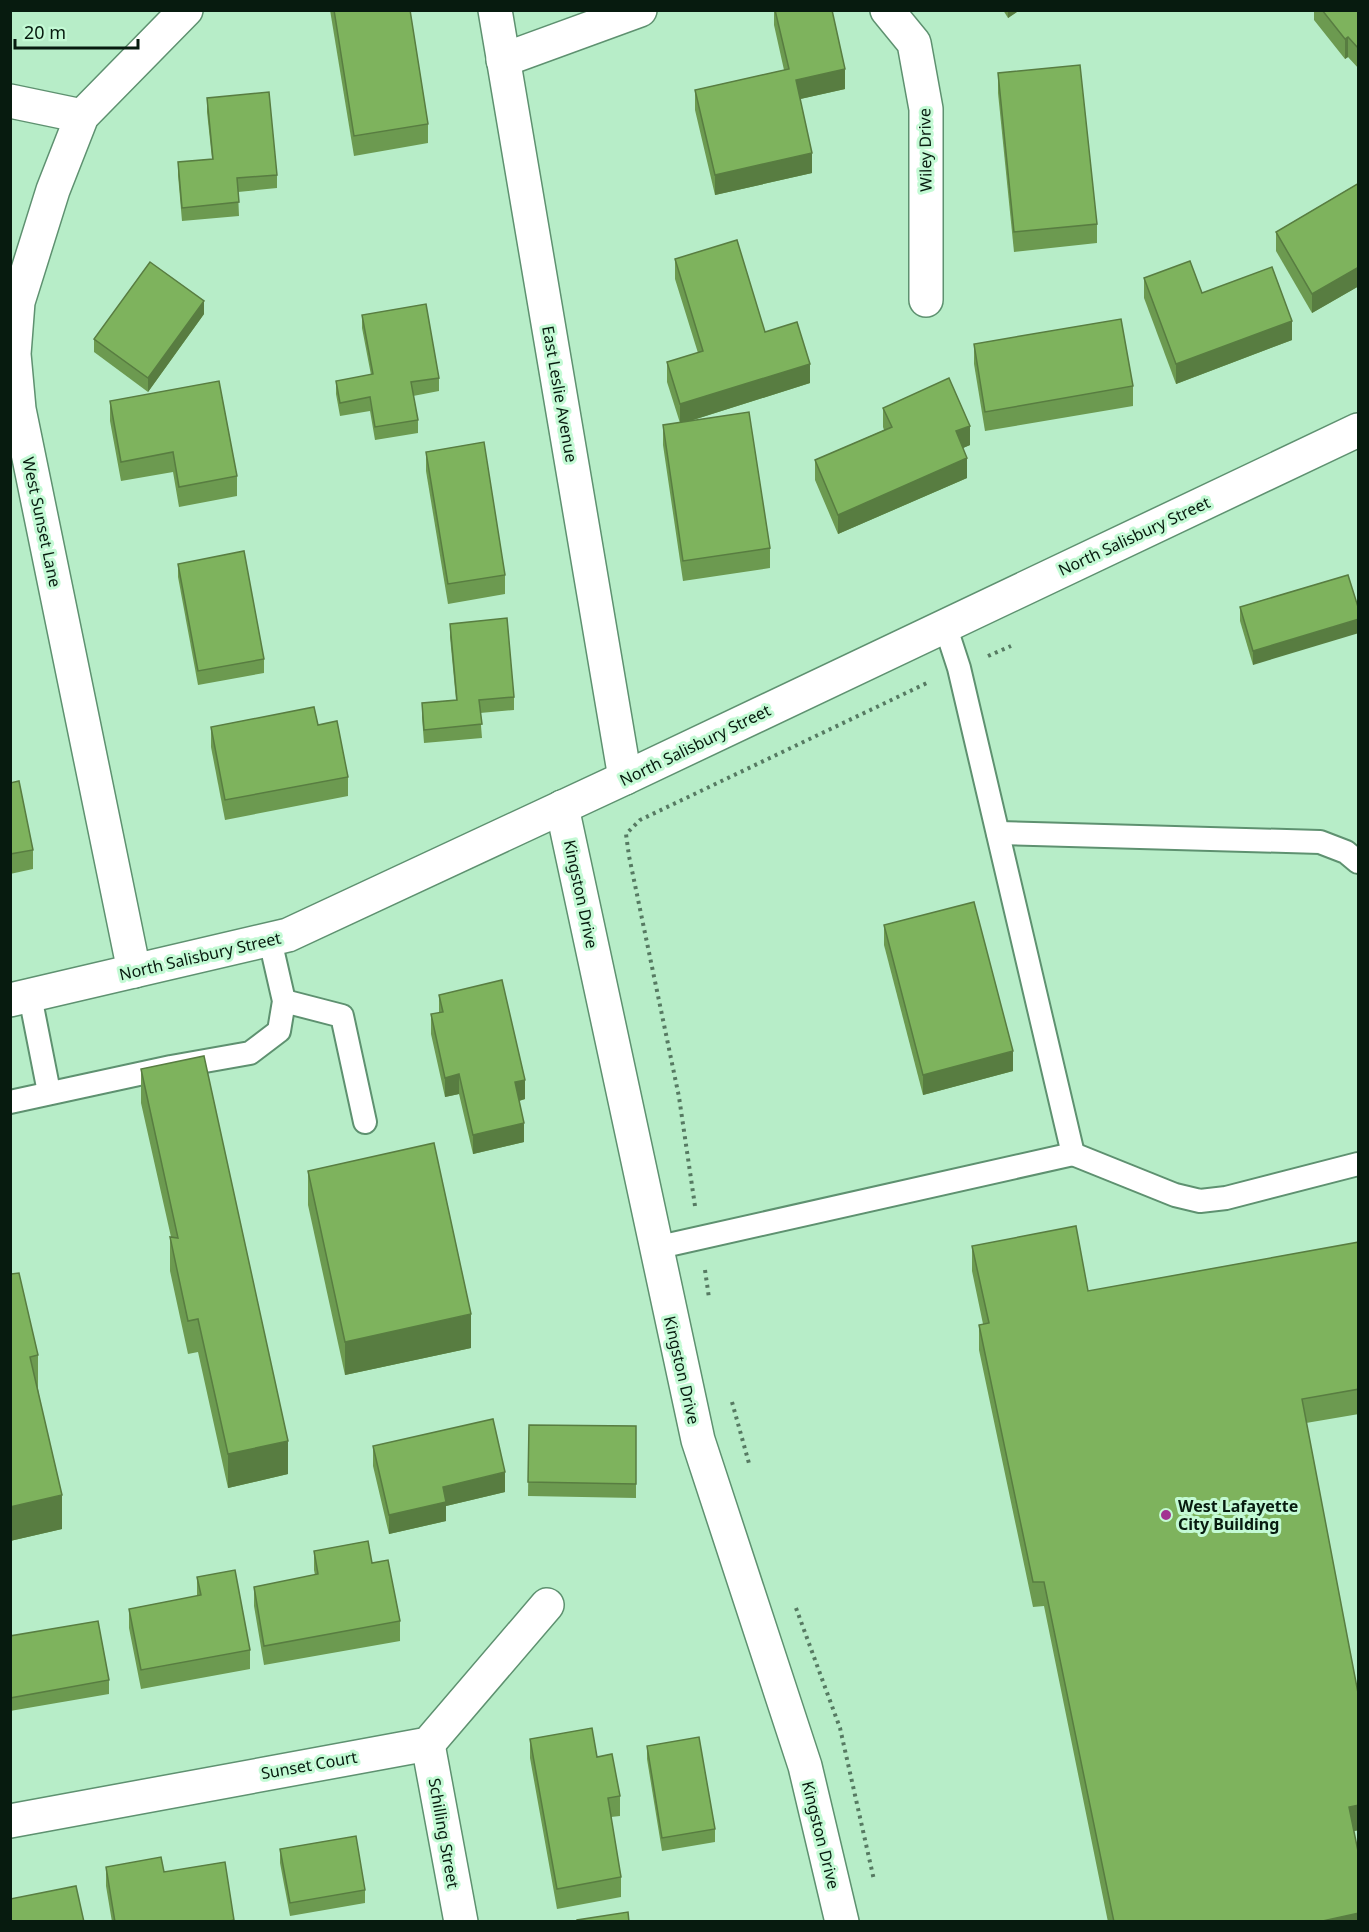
<svg xmlns="http://www.w3.org/2000/svg" width="1369" height="1932" viewBox="0 0 1369 1932" font-family="'Noto Sans',sans-serif">
	<rect width="100%" height="100%" fill="#b7edc8"/>
	<g fill="none" stroke-linecap="round" stroke-linejoin="round">
		<defs>
			<g id="service">
				<path d="M 998,833 L 1320,842 L 1346,852 L 1358,862"/>
				<path d="M 30,996 L 49,1092"/>
				<path d="M 284,1001 L 342,1016 L 365,1122"/>
				<path d="M 10,1102 L 171,1067 L 250,1053 L 279,1031 L 284,1001 L 270,940"/>
				<path d="M 1073,1154 L 1175,1195 L 1200,1201 L 1226,1198 L 1358,1164"/>
				<path d="M 655,1248 L 1073,1154 L 959,668 L 945,625"/>
			</g>
			<g id="minor">
				<path d="M 495,10 L 625,778"/>
				<path d="M 887,10 L 914,43 L 926,109 L 926,300"/>
				<path d="M 503,60 L 640,10"/>
				<path d="M 10,101 L 82,116"/>
				<path d="M 562,807 L 698,1440 L 805,1766 L 842,1922"/>
				<path d="M 134,971 L 19,409 L 14,354 L 18,302 L 53,190 L 82,116 L 186,10"/>
				<path d="M 428,1744 L 461,1922"/>
				<path d="M 10,1821 L 428,1744 L 547,1605"/>
			</g>
			<path id="tertiary" d="M 10,1000 L 288,935 L 625,778 L 1358,430"/>
		</defs>
		<use href="#service" stroke="#5e9170" stroke-width="26"/>
		<use href="#minor" stroke="#5e9170" stroke-width="36"/>
		<use href="#tertiary" stroke="#5e9170" stroke-width="36"/>
		<g stroke="#567a62" stroke-width="4" stroke-dasharray="3 4.5" stroke-linecap="butt">
			<path d="M 988,656 L 1011,646"/>
			<path d="M 695,1206 L 679,1097 L 629,856 L 626,834 L 640,820 L 929,682"/>
			<path d="M 705,1270 L 709,1298"/>
			<path d="M 732,1402 L 750,1467"/>
			<path d="M 796,1608 L 840,1728 L 874,1880"/>
		</g>
		<use href="#service" stroke="#fff" stroke-width="22"/>
		<use href="#minor" stroke="#fff" stroke-width="33"/>
		<use href="#tertiary" stroke="#fff" stroke-width="33"/>
	</g>
	<g fill="#6c9a50">
		<path d="M 330,10 L 410,10 L 428,124 L 428,143 L 354,156 Z"/>
		<path d="M 774,10 L 832,10 L 845,89 L 800,99 L 812,173 L 715,195 L 695,110 L 695,90 L 784,70 L 774,25 Z"/>
		<path d="M 1003,10 L 1020,10 L 1008,18 Z"/>
		<path d="M 1314,10 L 1359,10 L 1359,69 L 1348,57 L 1345,59 L 1314,20 Z"/>
		<path d="M 998,73 L 1097,224 L 1097,243 L 1014,252 L 998,93 Z"/>
		<path d="M 207,98 L 277,175 L 277,188 L 238,192 L 239,216 L 182,221 L 178,175 L 178,162 L 212,159 L 207,112 Z"/>
		<path d="M 1359,183 L 1359,286 L 1312,313 L 1276,251 L 1276,232 Z"/>
		<path d="M 675,259 L 765,332 L 810,383 L 687,422 L 770,548 L 770,568 L 683,581 L 663,445 L 663,425 L 680,423 L 667,382 L 667,362 L 698,353 L 675,279 Z"/>
		<path d="M 1144,278 L 1202,293 L 1292,340 L 1176,384 L 1144,298 Z"/>
		<path d="M 204,314 L 148,392 L 94,352 L 94,339 Z"/>
		<path d="M 362,315 L 439,378 L 439,391 L 413,396 L 418,420 L 418,433 L 375,440 L 370,411 L 340,416 L 336,394 L 336,381 L 371,375 L 362,328 Z"/>
		<path d="M 974,344 L 1133,386 L 1133,406 L 985,431 L 974,364 Z"/>
		<path d="M 110,401 L 237,476 L 237,496 L 179,507 L 173,472 L 121,481 L 110,421 Z"/>
		<path d="M 883,408 L 970,445 L 963,448 L 967,478 L 838,534 L 815,480 L 815,460 L 884,430 L 883,427 Z"/>
		<path d="M 426,452 L 505,575 L 505,594 L 448,604 L 426,471 Z"/>
		<path d="M 178,564 L 264,659 L 264,673 L 198,685 L 178,577 Z"/>
		<path d="M 1348,575 L 1253,665 L 1240,621 L 1240,607 Z"/>
		<path d="M 450,624 L 514,697 L 514,710 L 480,713 L 482,738 L 424,743 L 422,717 L 422,703 L 456,700 L 450,637 Z"/>
		<path d="M 318,725 L 348,777 L 348,796 L 225,820 L 211,747 L 211,727 Z"/>
		<path d="M 10,783 L 33,850 L 33,869 L 10,874 Z"/>
		<path d="M 884,925 L 1013,1071 L 923,1095 L 884,945 Z"/>
		<path d="M 439,995 L 525,1099 L 519,1101 L 524,1142 L 473,1154 L 459,1094 L 445,1097 L 431,1034 L 431,1014 L 439,1013 Z"/>
		<path d="M 141,1069 L 288,1474 L 228,1488 L 198,1352 L 188,1354 L 170,1271 L 170,1237 L 171,1237 L 141,1103 Z"/>
		<path d="M 308,1171 L 471,1348 L 345,1375 L 308,1205 Z"/>
		<path d="M 1359,1242 L 1359,1414 L 1306,1423 L 1359,1698 L 1359,1830 L 1354,1831 L 1359,1922 L 1108,1922 L 1044,1606 L 1033,1607 L 979,1350 L 979,1325 L 983,1324 L 972,1271 L 972,1246 L 1088,1291 Z"/>
		<path d="M 10,1273 L 38,1355 L 38,1389 L 62,1529 L 10,1541 Z"/>
		<path d="M 529,1425 L 636,1426 L 636,1498 L 528,1496 Z"/>
		<path d="M 373,1446 L 505,1492 L 446,1506 L 446,1521 L 389,1534 L 373,1466 Z"/>
		<path d="M 314,1551 L 372,1563 L 400,1621 L 400,1641 L 264,1665 L 254,1606 L 254,1587 L 315,1575 L 314,1570 Z"/>
		<path d="M 197,1577 L 250,1650 L 250,1669 L 141,1689 L 129,1628 L 129,1609 L 197,1596 Z"/>
		<path d="M 10,1636 L 109,1680 L 109,1694 L 10,1711 Z"/>
		<path d="M 530,1739 L 597,1757 L 620,1796 L 620,1816 L 611,1817 L 621,1877 L 621,1897 L 557,1909 L 530,1758 Z"/>
		<path d="M 647,1746 L 715,1829 L 715,1842 L 662,1851 L 647,1759 Z"/>
		<path d="M 280,1849 L 365,1890 L 365,1903 L 290,1916 L 280,1863 Z"/>
		<path d="M 225,1862 L 234,1922 L 112,1922 L 106,1886 L 106,1867 L 164,1872 Z"/>
	</g>
	<g fill="#587d41">
		<path d="M 1008,10 L 1020,10 L 1008,18 Z"/>
		<path d="M 1348,37 L 1348,57 L 1345,59 L 1345,39 Z"/>
		<path d="M 845,69 L 845,89 L 796,100 L 796,80 Z"/>
		<path d="M 812,153 L 812,173 L 715,195 L 715,175 Z"/>
		<path d="M 1359,267 L 1359,286 L 1312,313 L 1312,294 Z"/>
		<path d="M 204,301 L 204,314 L 148,392 L 148,378 Z"/>
		<path d="M 1292,321 L 1292,340 L 1176,384 L 1176,364 Z"/>
		<path d="M 810,364 L 810,383 L 680,424 L 680,404 Z"/>
		<path d="M 970,426 L 970,445 L 956,451 L 956,431 Z"/>
		<path d="M 967,458 L 967,478 L 838,534 L 838,515 Z"/>
		<path d="M 1359,619 L 1359,633 L 1253,665 L 1253,651 Z"/>
		<path d="M 1013,1051 L 1013,1071 L 923,1095 L 923,1075 Z"/>
		<path d="M 459,1074 L 459,1094 L 445,1097 L 445,1078 Z"/>
		<path d="M 525,1080 L 525,1099 L 515,1102 L 515,1082 Z"/>
		<path d="M 524,1123 L 524,1142 L 473,1154 L 473,1135 Z"/>
		<path d="M 471,1314 L 471,1348 L 345,1375 L 345,1342 Z"/>
		<path d="M 288,1441 L 288,1474 L 228,1488 L 228,1454 Z"/>
		<path d="M 505,1472 L 505,1492 L 446,1506 L 446,1521 L 389,1534 L 389,1515 L 443,1487 Z"/>
		<path d="M 62,1495 L 62,1529 L 10,1541 L 10,1507 Z"/>
		<path d="M 1359,1805 L 1359,1830 L 1349,1832 L 1349,1807 Z"/>
		<path d="M 1359,1913 L 1359,1922 L 1318,1922 Z"/>
	</g>
	<g fill="#7eb35d" stroke="#587d41" stroke-width="1.5">
		<path d="M 334,10 L 410,10 L 428,124 L 354,136 Z"/>
		<path d="M 775,10 L 832,10 L 845,69 L 796,80 L 812,153 L 715,175 L 695,90 L 789,69 Z"/>
		<path d="M 1322,10 L 1359,10 L 1359,49 L 1348,37 L 1345,39 Z"/>
		<path d="M 1080,65 L 1097,224 L 1014,232 L 998,73 Z"/>
		<path d="M 269,92 L 277,175 L 237,178 L 239,202 L 182,208 L 178,162 L 213,159 L 207,98 Z"/>
		<path d="M 1359,183 L 1359,267 L 1312,294 L 1276,232 Z"/>
		<path d="M 737,240 L 765,332 L 797,322 L 810,364 L 680,404 L 667,362 L 703,351 L 675,259 Z"/>
		<path d="M 1190,261 L 1202,293 L 1272,267 L 1292,321 L 1176,364 L 1144,278 Z"/>
		<path d="M 150,262 L 204,301 L 148,378 L 94,339 Z"/>
		<path d="M 426,304 L 439,378 L 411,382 L 418,420 L 375,427 L 370,397 L 340,403 L 336,381 L 373,374 L 362,315 Z"/>
		<path d="M 1121,319 L 1133,386 L 985,412 L 974,344 Z"/>
		<path d="M 949,378 L 970,426 L 956,431 L 967,458 L 838,515 L 815,460 L 892,427 L 883,408 Z"/>
		<path d="M 219,381 L 237,476 L 179,487 L 173,452 L 121,462 L 110,401 Z"/>
		<path d="M 749,412 L 770,548 L 683,561 L 663,425 Z"/>
		<path d="M 484,442 L 505,575 L 448,584 L 426,452 Z"/>
		<path d="M 244,551 L 264,659 L 198,671 L 178,564 Z"/>
		<path d="M 1348,575 L 1359,610 L 1359,619 L 1253,651 L 1240,607 Z"/>
		<path d="M 507,618 L 514,697 L 479,700 L 482,724 L 424,730 L 422,703 L 457,700 L 450,624 Z"/>
		<path d="M 314,707 L 318,725 L 337,721 L 348,777 L 225,800 L 211,727 Z"/>
		<path d="M 19,781 L 33,850 L 10,854 L 10,783 Z"/>
		<path d="M 974,902 L 1013,1051 L 923,1075 L 884,925 Z"/>
		<path d="M 502,980 L 525,1080 L 515,1082 L 524,1123 L 473,1135 L 459,1074 L 445,1078 L 431,1014 L 443,1012 L 439,995 Z"/>
		<path d="M 204,1056 L 288,1441 L 228,1454 L 198,1319 L 188,1321 L 170,1237 L 178,1238 L 141,1069 Z"/>
		<path d="M 434,1143 L 471,1314 L 345,1342 L 308,1171 Z"/>
		<path d="M 1076,1226 L 1088,1291 L 1359,1242 L 1359,1389 L 1302,1399 L 1359,1698 L 1359,1805 L 1349,1807 L 1359,1856 L 1359,1913 L 1318,1922 L 1114,1922 L 1044,1582 L 1033,1582 L 979,1325 L 989,1323 L 972,1246 Z"/>
		<path d="M 10,1273 L 11,1274 L 19,1273 L 38,1355 L 30,1357 L 62,1495 L 10,1507 Z"/>
		<path d="M 493,1419 L 505,1472 L 443,1487 L 446,1502 L 389,1515 L 373,1446 Z"/>
		<path d="M 529,1425 L 636,1426 L 636,1484 L 528,1482 Z"/>
		<path d="M 368,1541 L 372,1563 L 388,1560 L 400,1621 L 264,1646 L 254,1587 L 318,1574 L 314,1551 Z"/>
		<path d="M 235,1570 L 250,1650 L 141,1670 L 129,1609 L 201,1595 L 197,1577 Z"/>
		<path d="M 98,1621 L 109,1680 L 10,1698 L 10,1636 Z"/>
		<path d="M 592,1728 L 597,1757 L 612,1754 L 620,1796 L 608,1798 L 621,1877 L 557,1889 L 530,1739 Z"/>
		<path d="M 699,1737 L 715,1829 L 662,1838 L 647,1746 Z"/>
		<path d="M 356,1836 L 365,1890 L 290,1903 L 280,1849 Z"/>
		<path d="M 161,1857 L 164,1872 L 225,1862 L 234,1920 L 227,1922 L 115,1922 L 106,1867 Z"/>
		<path d="M 76,1886 L 84,1922 L 10,1922 L 10,1899 Z"/>
		<path d="M 628,1912 L 629,1922 L 577,1922 L 577,1920 Z"/>
	</g>
	<circle fill="#a23391" stroke="#c4fad5" stroke-width="2" cx="1166" cy="1515" r="6"/>
	<g text-anchor="middle" stroke-width="6" stroke-linejoin="round" paint-order="stroke">
		<g font-size="16" fill="#071b0f" stroke="#c4fad5">
			<text transform="translate(925 150) rotate(-91)" y="6">Wiley Drive</text>
			<text transform="translate(560 394) rotate(80)" y="6">East Leslie Avenue</text>
			<text transform="translate(42 522) rotate(78)" y="6">West Sunset Lane</text>
			<text transform="translate(1134 536) rotate(-25)" y="6">North Salisbury Street</text>
			<text transform="translate(695 745) rotate(-26)" y="6">North Salisbury Street</text>
			<text transform="translate(581 894) rotate(78)" y="6">Kingston Drive</text>
			<text transform="translate(200 956) rotate(-13)" y="6">North Salisbury Street</text>
			<text transform="translate(682 1370) rotate(77)" y="6">Kingston Drive</text>
			<text transform="translate(309 1765) rotate(-10)" y="6">Sunset Court</text>
			<text transform="translate(444 1833) rotate(80)" y="6">Schilling Street</text>
			<text transform="translate(821 1835) rotate(76)" y="6">Kingston Drive</text>
		</g>
		<g font-size="16" font-weight="bold" fill="#071b0f" stroke="#c4fad5" text-anchor="start">
			<text x="1178" y="1512">West Lafayette<tspan x="1178" dy="18">City Building</tspan></text>
		</g>
	</g>
	<rect width="1369" height="1932" fill="none" stroke="#071b0f" stroke-width="24"/>
	<path d="M15 39v9h123v-9" fill="none" stroke="#071b0f" stroke-width="3"/>
	<text x="24" y="39" font-size="18" fill="#071b0f" stroke="#c4fad5" stroke-width="4.5" paint-order="stroke">20 m</text>
</svg>
